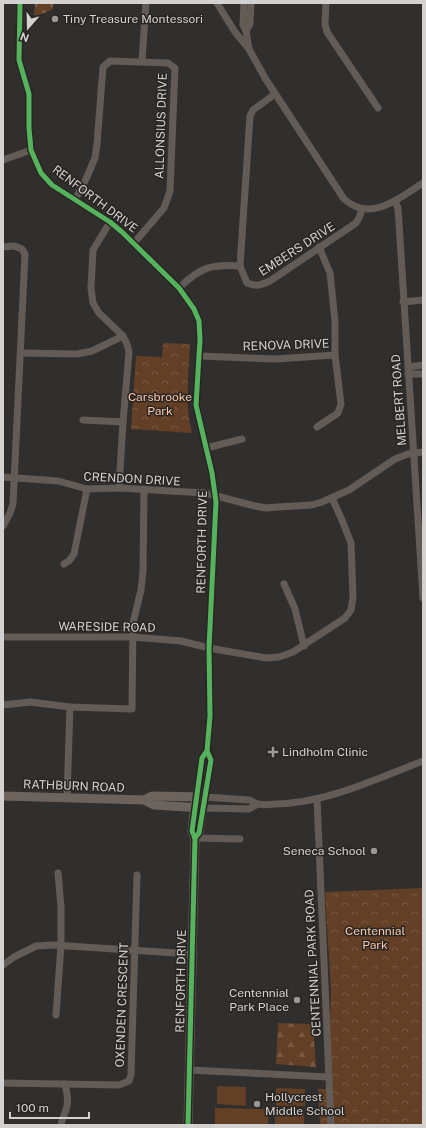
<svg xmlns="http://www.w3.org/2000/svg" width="426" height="1128" viewBox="0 0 426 1128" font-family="'Public Sans',sans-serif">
	<defs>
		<pattern id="forest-firs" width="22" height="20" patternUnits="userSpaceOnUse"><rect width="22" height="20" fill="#633f25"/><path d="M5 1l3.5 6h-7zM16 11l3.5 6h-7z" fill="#785a44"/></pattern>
		<pattern id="cemetery-stones" width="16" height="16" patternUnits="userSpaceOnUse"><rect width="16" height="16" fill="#633f25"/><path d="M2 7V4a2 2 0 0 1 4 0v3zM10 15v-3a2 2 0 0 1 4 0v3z" fill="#785a44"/></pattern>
		<pattern id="park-crowns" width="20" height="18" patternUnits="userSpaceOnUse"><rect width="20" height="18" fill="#633f25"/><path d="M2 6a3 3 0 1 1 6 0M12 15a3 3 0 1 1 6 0" fill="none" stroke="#785a44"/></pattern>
	</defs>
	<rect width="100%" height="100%" fill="#312f2e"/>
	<g fill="#633f25">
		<path d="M 217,1086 L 246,1087 L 246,1106 L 217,1104 Z"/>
		<path d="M 276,1088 L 305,1089 L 305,1106 L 276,1106 Z"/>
		<path d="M 215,1108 L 269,1109 L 268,1125 L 215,1125 Z"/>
		<path d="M 275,1109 L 304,1111 L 304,1125 L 275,1125 Z"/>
	</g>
	<path fill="url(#forest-firs)" d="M 278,1023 L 313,1024 L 316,1067 L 276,1064 Z"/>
	<path fill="url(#cemetery-stones)" d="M 35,3 L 53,3 L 53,9 L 40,15 L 34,15 Z"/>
	<g fill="url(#park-crowns)">
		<path d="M 163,343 L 190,344 C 189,374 184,404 192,433 L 131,429 L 136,356 L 162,357 Z"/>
		<path d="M 423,888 L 423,1125 L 320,1125 L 318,1089 L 328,1089 L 331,989 L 325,892 Z"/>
	</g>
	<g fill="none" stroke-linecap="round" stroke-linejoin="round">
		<g stroke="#635b56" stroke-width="7">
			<path d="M 20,3 L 19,60 L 29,94 L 29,128 L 31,150 L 41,173 L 52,185 L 110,222 L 122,232 L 179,288 L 194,309 L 199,321 L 200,339 L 196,405 L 212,473 L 216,502 L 209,648 L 210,716 L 207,751 L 211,760 L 204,797 L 250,800 C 258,806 266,805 276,804 C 327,803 376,779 423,761"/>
			<path d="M 217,3 L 235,32 L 249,49"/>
			<path d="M 244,3 L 243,25 L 246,31 L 249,49 L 265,78 L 344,199 C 371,223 399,198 423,183"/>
			<path d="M 326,3 L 325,24 L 327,32 L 378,108"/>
			<path d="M 246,31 L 250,24 L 251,3"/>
			<path d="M 142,61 L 146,3"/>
			<path d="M 275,94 L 253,110 L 250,116 L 240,266 L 247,283 C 256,287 261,285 270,281 L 356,223 L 359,218 L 362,209"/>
			<path d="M 3,160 L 31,150"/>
			<path d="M 75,200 L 86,179 L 95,158 L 97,144 L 103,67 L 110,61 L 168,63 L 175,68 L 170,191 L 164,208 L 134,243"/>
			<path d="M 395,201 L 398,208 L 423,598"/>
			<path d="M 110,222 L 93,250 L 91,288 L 93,303 L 99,313 L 123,336 L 127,344 L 129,352 L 123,422 L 119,488"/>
			<path d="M 3,247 L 14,246 L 22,249 L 25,254 L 13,504 L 10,513 L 3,526"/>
			<path d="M 179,288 C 200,267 212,264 240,266"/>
			<path d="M 403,302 L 423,300"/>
			<path d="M 21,353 L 77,354 L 92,351 L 123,336"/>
			<path d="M 199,356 L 276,359 L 335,355"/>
			<path d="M 408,367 L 423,365"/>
			<path d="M 408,374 L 423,374"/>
			<path d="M 83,420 L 123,422"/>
			<path d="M 317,427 L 338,413 L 341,404 L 335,355 L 335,321 L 330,273 L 319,247"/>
			<path d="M 206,448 L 242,439"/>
			<path d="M 3,477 L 58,481 L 87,489 L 119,488 L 205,493 L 255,506 L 266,508 L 278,507 L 312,505 L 322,502 L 349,490 L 395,459 L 408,454 L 423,452"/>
			<path d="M 64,564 L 69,561 L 74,554 L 87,489"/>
			<path d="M 284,584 L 295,609 L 304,646"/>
			<path d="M 3,637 L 132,637 L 181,641 L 209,648 L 266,658 L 279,657 L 293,652 L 345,618 L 351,610 L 353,597 L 351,543 L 342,520 L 332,498"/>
			<path d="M 3,705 L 30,702 L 70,707 L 132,709 L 133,623 L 141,590 L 143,571 L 144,489"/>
			<path d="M 67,797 L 70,707"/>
			<path d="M 196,797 L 202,758 L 207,751"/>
			<path d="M 317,799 L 331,1125"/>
			<path d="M 202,808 L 249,809 L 256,805"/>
			<path d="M 195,838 L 240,839"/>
			<path d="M 3,965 L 14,957 L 36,946 L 53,945 L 192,954"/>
			<path d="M 56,1015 L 61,945 L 61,907 L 58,873"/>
			<path d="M 189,1070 L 329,1077"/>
			<path d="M 3,1083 L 119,1085 L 129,1081 L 131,1075 L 137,875"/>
			<path d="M 61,1125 C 62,1119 64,1115 66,1110 C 69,1101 67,1093 65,1084"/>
		</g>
		<g stroke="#6c635d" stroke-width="9">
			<path d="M 3,796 L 144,800 L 154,805 L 202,808"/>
			<path d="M 144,800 L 152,796 L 204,797 L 199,833 L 195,838"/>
			<path d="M 188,1125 L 195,838 L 192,831 L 196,797"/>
		</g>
		<defs>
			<g id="cycleway">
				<path d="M 20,3 L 19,60 L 29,94 L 29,128 L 31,150 L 41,173 L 52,185 L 110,222 L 122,232 L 179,288 L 194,309 L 199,321 L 200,339 L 196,405 L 212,473 L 216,502 L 209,648 L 210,716 L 207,751 L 211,760 L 199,833 L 195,838"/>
				<path d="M 188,1125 L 195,838 L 192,831 L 202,758 L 207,751"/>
			</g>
		</defs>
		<use href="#cycleway" stroke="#282523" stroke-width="8"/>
		<use href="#cycleway" stroke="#56b35d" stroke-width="5"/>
	</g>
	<g fill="#9b9998" stroke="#282523" stroke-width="1.5">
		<circle cx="55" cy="19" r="4"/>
		<path d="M271 746h4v4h4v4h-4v4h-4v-4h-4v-4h4z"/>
		<circle cx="374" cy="851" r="4"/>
		<circle cx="297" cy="1000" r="4"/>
		<circle cx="257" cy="1104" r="4"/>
	</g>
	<g text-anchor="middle" stroke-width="3" stroke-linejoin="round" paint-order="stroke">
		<g font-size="12" fill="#d4d2d1" stroke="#282523" text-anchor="start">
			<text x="63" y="23">Tiny Treasure Montessori</text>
			<text x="282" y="756">Lindholm Clinic</text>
			<text x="366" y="855" text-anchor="end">Seneca School</text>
			<text x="289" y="997" text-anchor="end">Centennial<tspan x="289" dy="14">Park Place</tspan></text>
			<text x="265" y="1101">Hollycrest<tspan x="265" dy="14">Middle School</tspan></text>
		</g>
		<g font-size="12" fill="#d4d2d1" stroke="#282523">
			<text transform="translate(161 126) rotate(-88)" y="4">ALLONSIUS DRIVE</text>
			<text transform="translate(95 199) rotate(37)" y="4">RENFORTH DRIVE</text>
			<text transform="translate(297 249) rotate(-33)" y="4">EMBERS DRIVE</text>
			<text transform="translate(286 345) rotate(-2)" y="4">RENOVA DRIVE</text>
			<text transform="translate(399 400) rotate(-94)" y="4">MELBERT ROAD</text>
			<text transform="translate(132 479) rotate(3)" y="4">CRENDON DRIVE</text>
			<text transform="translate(202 542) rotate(-89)" y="4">RENFORTH DRIVE</text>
			<text transform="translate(107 627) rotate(1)" y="4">WARESIDE ROAD</text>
			<text transform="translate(74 786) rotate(2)" y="4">RATHBURN ROAD</text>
			<text transform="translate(313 963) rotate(-93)" y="4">CENTENNIAL PARK ROAD</text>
			<text transform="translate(181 981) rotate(-89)" y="4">RENFORTH DRIVE</text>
			<text transform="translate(122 1005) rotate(-88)" y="4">OXENDEN CRESCENT</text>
		</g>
		<g font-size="12" fill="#fac7a7" stroke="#282523">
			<text x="160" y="401">Carsbrooke<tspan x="160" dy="14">Park</tspan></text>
			<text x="375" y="935">Centennial<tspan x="375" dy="14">Park</tspan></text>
		</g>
	</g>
	<rect width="426" height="1128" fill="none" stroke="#d4d2d1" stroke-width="8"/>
	<g transform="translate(28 28) rotate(200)" stroke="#282523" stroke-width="3" paint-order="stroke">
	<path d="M0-3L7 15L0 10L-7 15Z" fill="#d4d2d1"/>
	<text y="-6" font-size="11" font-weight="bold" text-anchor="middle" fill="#d4d2d1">N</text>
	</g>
	<path d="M10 1112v6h79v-6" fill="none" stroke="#d4d2d1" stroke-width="2"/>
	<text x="16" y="1112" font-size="12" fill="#d4d2d1" stroke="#282523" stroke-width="3" paint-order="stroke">100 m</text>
</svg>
